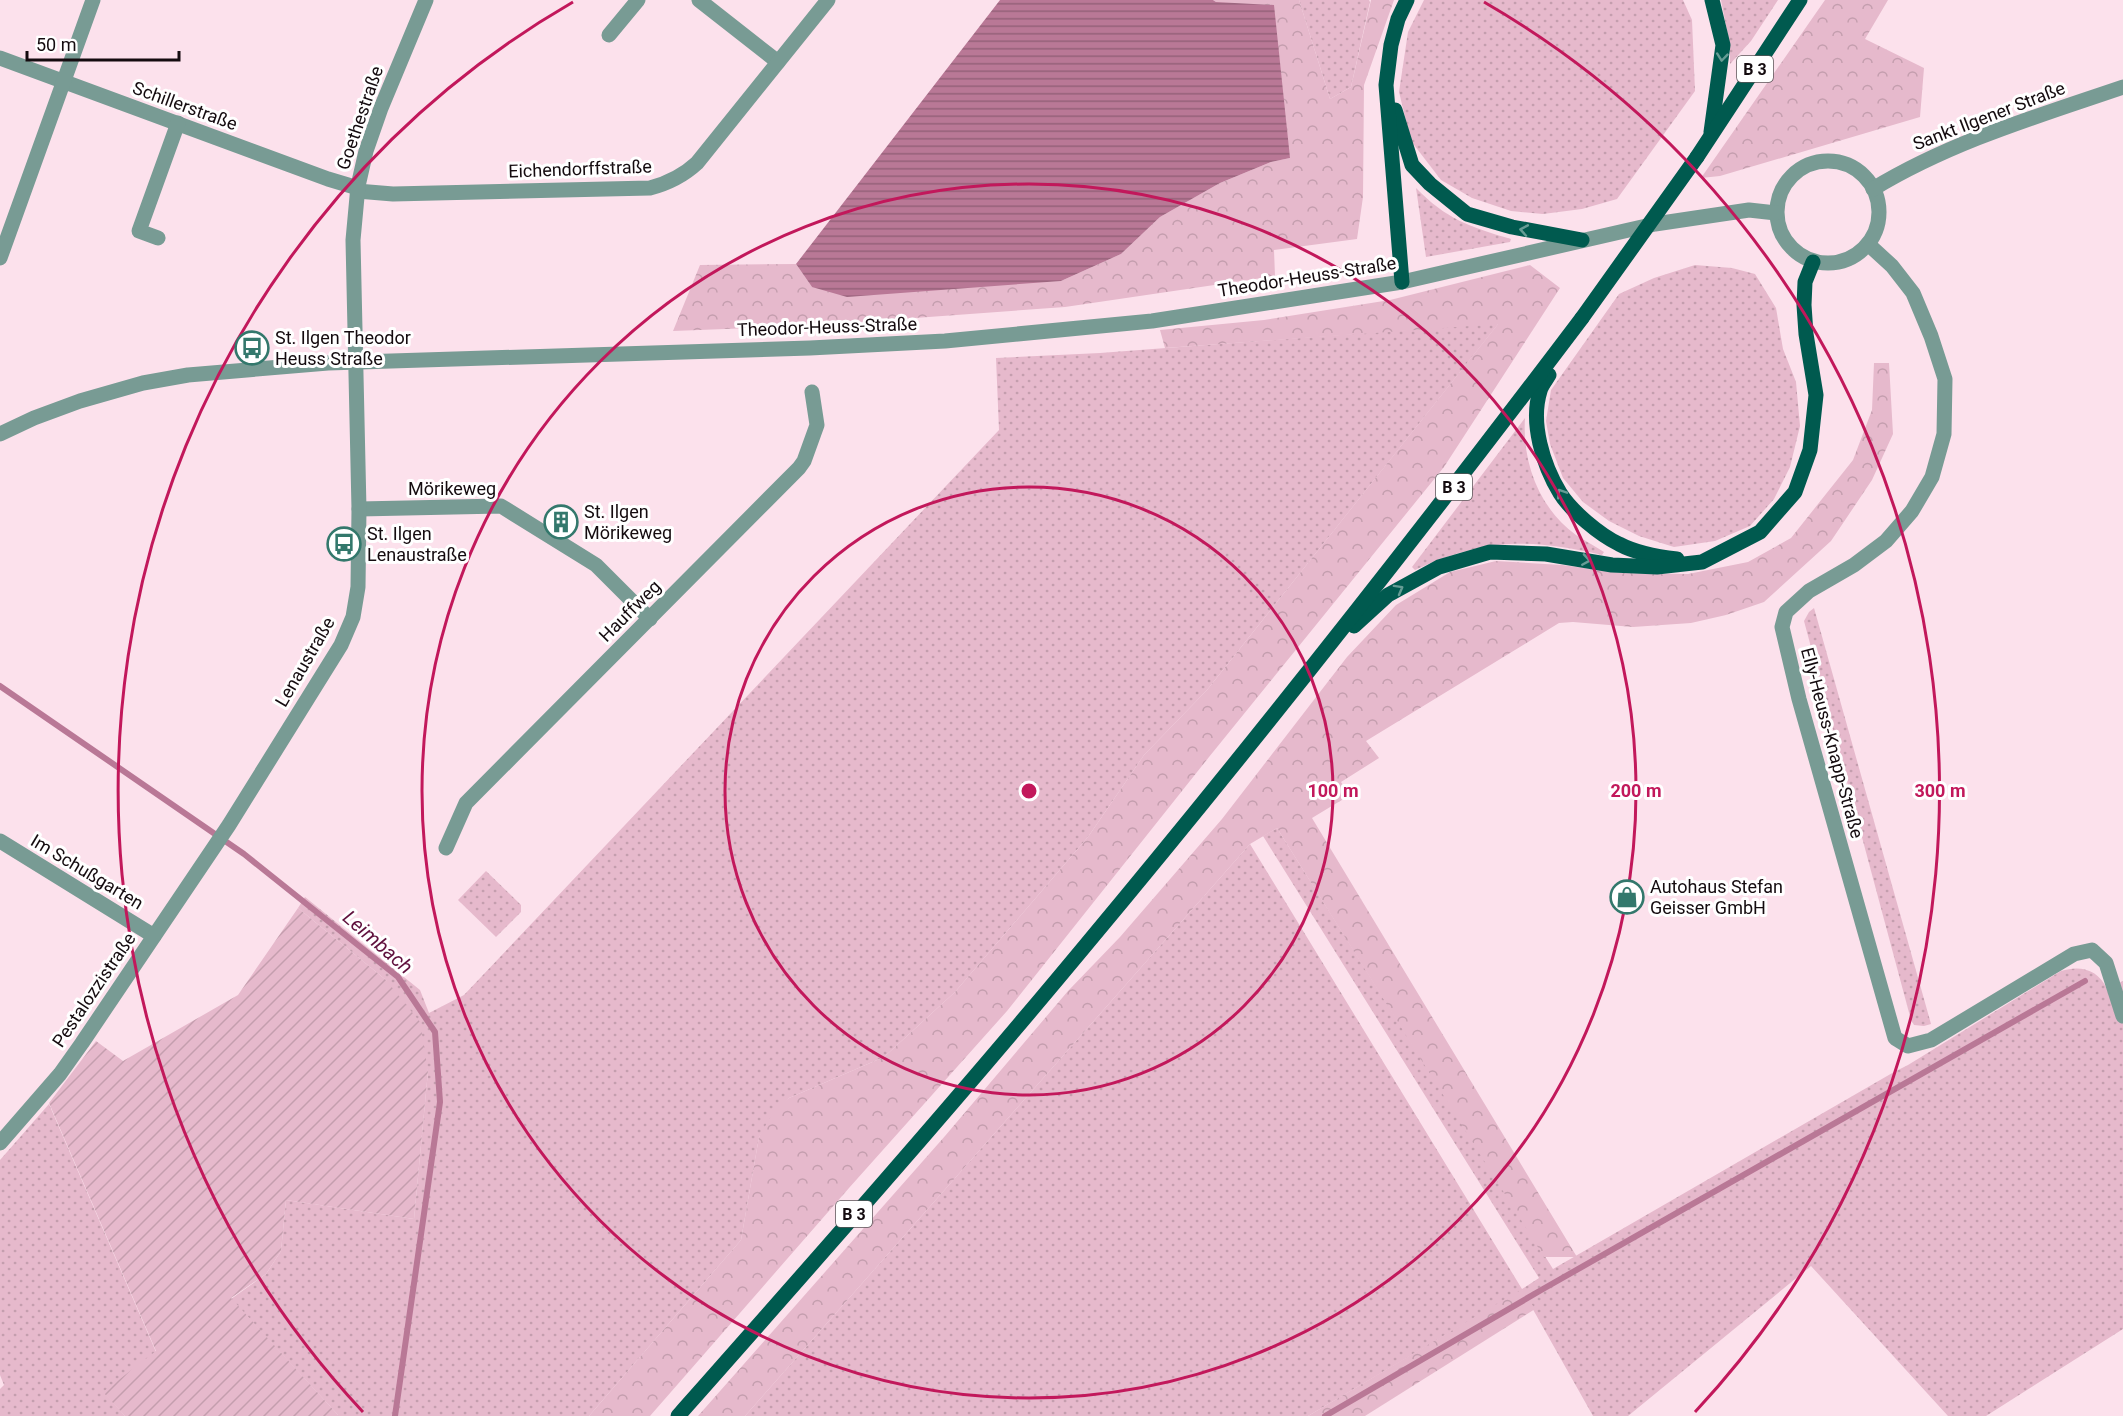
<svg xmlns="http://www.w3.org/2000/svg" width="2123" height="1416" viewBox="0 0 2123 1416" font-family="Roboto,sans-serif">
	<defs>
		<pattern id="grass-dots" width="8" height="8" patternUnits="userSpaceOnUse" patternTransform="scale(1.5)"><rect width="8" height="8" fill="#e6b9cc"/><path d="M2 2h.1M6 6h.1" fill="none" stroke="#c49eae" stroke-width="1.8" stroke-linecap="round"/></pattern>
		<pattern id="forest-crowns" width="20" height="18" patternUnits="userSpaceOnUse" patternTransform="scale(1.5)"><rect width="20" height="18" fill="#e6b9cc"/><path d="M2 6a3 3 0 1 1 6 0M12 15a3 3 0 1 1 6 0" fill="none" stroke="#c49eae"/></pattern>
		<pattern id="garden-furrows" width="10" height="10" patternUnits="userSpaceOnUse" patternTransform="scale(1.5)"><rect width="10" height="10" fill="#e6b9cc"/><path d="M-1 1l2-2M0 10L10 0M9 11l2-2" fill="none" stroke="#c49eae"/></pattern>
		<pattern id="water-rules" width="6" height="5" patternUnits="userSpaceOnUse" patternTransform="scale(1.5)"><rect width="6" height="5" fill="#b97896"/><path d="M0 2.5h6" fill="none" stroke="#956179"/></pattern>
	</defs>
	<rect width="100%" height="100%" fill="#fce1ec"/>
	<g fill="url(#grass-dots)">
		<path d="M 1299,0 L 1369,0 L 1370,2 L 1351,87 L 1330,99 Z"/>
		<path d="M 1424,0 L 1683,0 L 1692,20 L 1695,91 L 1617,199 L 1582,209 L 1543,214 L 1511,211 L 1472,198 L 1441,180 L 1411,141 L 1399,92 L 1408,32 Z"/>
		<path d="M 1721,0 L 1778,0 L 1751,41 L 1730,64 L 1730,46 Z"/>
		<path d="M 1416,188 C 1446,219 1470,227 1511,239 L 1510,242 L 1426,257 Z"/>
		<path d="M 1695,265 L 1732,268 L 1755,274 L 1776,308 L 1783,349 L 1796,382 L 1800,426 L 1790,467 L 1774,499 L 1750,526 L 1715,541 L 1674,547 L 1639,536 L 1609,521 L 1583,502 L 1563,478 L 1550,444 L 1546,421 L 1551,390 L 1619,294 L 1654,278 Z"/>
		<path d="M 1499,323 L 1207,690 L 1144,755 L 1088,837 L 955,992 L 884,1057 L 789,1098 L 759,1137 L 741,1240 L 589,1416 L 339,1416 L 231,1299 L 266,1274 L 281,1251 L 286,1200 L 414,1219 L 428,1071 L 386,980 L 298,908 L 305,897 L 420,990 L 429,1013 L 464,995 L 999,430 L 996,358 L 1100,353 Z"/>
		<path d="M 1525,418 C 1522,463 1539,508 1576,535 C 1585,541 1595,546 1604,552 L 1602,555 C 1530,538 1484,538 1415,570 L 1412,567 Z"/>
		<path d="M 1814,608 L 1931,1024 L 1924,1026 L 1914,1025 L 1911,1020 L 1804,621 L 1809,612 Z"/>
		<path d="M 1277,828 L 1553,1269 L 1894,1072 L 1908,1065 L 2061,971 C 2080,965 2098,969 2107,989 L 2123,981 L 2123,1329 L 1986,1416 L 1948,1416 L 1811,1266 L 1628,1416 L 1593,1416 L 1522,1290 L 1308,1416 L 745,1416 L 1250,844 L 1522,1289 L 1539,1278 L 1263,836 Z"/>
		<path d="M 486,871 L 521,905 L 521,912 L 496,937 L 458,900 Z"/>
		<path d="M 49,1104 L 156,1352 L 104,1392 L 125,1416 L 0,1416 L 0,1389 L 4,1385 L 0,1375 L 0,1160 Z"/>
	</g>
	<g fill="url(#forest-crowns)">
		<path d="M 1213,0 L 1299,0 L 1330,99 L 1351,87 L 1371,0 L 1394,0 L 1364,85 L 1363,197 L 1357,239 L 1274,250 L 1275,276 L 1065,307 L 805,326 L 673,331 L 700,265 L 796,264 L 812,287 L 1061,281 L 1121,254 L 1160,217 L 1220,183 L 1271,162 L 1290,158 L 1216,2 Z"/>
		<path d="M 1825,0 L 1888,0 L 1865,39 L 1924,68 L 1920,117 L 1720,176 L 1701,178 Z"/>
		<path d="M 1530,265 L 1560,288 L 1444,467 L 1209,757 L 1007,1011 L 849,1188 L 650,1416 L 589,1416 L 741,1240 L 759,1137 L 771,1116 L 789,1098 L 884,1057 L 955,992 L 1088,837 L 1144,755 L 1207,690 L 1498,324 L 1165,348 L 1160,330 L 1264,320 L 1390,300 Z"/>
		<path d="M 1874,363 L 1889,363 L 1893,434 L 1872,480 L 1831,541 L 1764,602 L 1726,615 L 1691,623 L 1633,627 L 1573,622 L 1559,623 L 1366,741 L 1379,758 L 1341,782 L 1350,795 L 1312,818 L 1577,1257 L 1544,1257 L 1277,828 L 1250,844 L 745,1416 L 698,1416 L 945,1136 L 1068,991 L 1120,937 L 1222,819 L 1347,657 L 1396,605 L 1450,572 L 1496,561 L 1562,565 L 1621,573 L 1688,574 L 1748,562 L 1791,538 L 1853,460 L 1872,410 Z"/>
		<path d="M 1522,1289 L 1535,1309 L 1365,1416 L 1308,1416 Z"/>
	</g>
	<path fill="url(#garden-furrows)" d="M 298,908 L 386,980 L 420,1022 L 428,1071 L 414,1219 L 286,1200 L 281,1251 L 266,1274 L 231,1298 L 339,1416 L 125,1416 L 103,1392 L 156,1351 L 49,1103 L 96,1041 L 123,1061 L 238,995 Z"/>
	<path fill="url(#water-rules)" d="M 1000,0 L 1213,0 L 1216,2 L 1274,5 L 1290,158 L 1271,162 L 1220,183 L 1160,217 L 1121,254 L 1061,281 L 847,297 L 812,287 L 796,264 Z"/>
	<g fill="none" stroke-linecap="round" stroke-linejoin="round">
		<g stroke="#b97896" stroke-width="6">
			<path d="M 0,686 L 244,854 L 398,977 L 435,1032 L 440,1102 L 395,1416"/>
			<path d="M 1325,1416 L 1543,1289 L 2085,981"/>
		</g>
		<g stroke="#789b94" stroke-width="15">
			<path d="M 699,0 L 778,62"/>
			<path d="M 609,35 L 638,0"/>
			<path d="M 0,58 L 328,179 L 358,188"/>
			<path d="M 357,191 L 393,194 L 650,188 C 669,183 683,176 697,163 L 828,0"/>
			<path d="M 158,238 L 139,231 L 178,123"/>
			<path d="M 1868,244 L 1892,266 L 1913,293 L 1931,336 L 1945,379 L 1944,434 L 1932,477 L 1912,511 L 1886,541 L 1854,565 L 1809,591 L 1786,612 L 1782,627 L 1799,699 L 1895,1038 L 1908,1046 L 1931,1040 L 2074,954 L 2092,950 L 2106,963 L 2123,1016"/>
			<path d="M 0,258 L 93,0"/>
			<path d="M 359,509 L 501,506 L 596,565 L 650,619"/>
			<path d="M 0,841 L 154,936"/>
			<path d="M 446,848 L 466,803 L 799,468 L 804,461 L 817,425 L 812,392"/>
			<path d="M 0,1143 L 60,1074 L 82,1043 L 229,825 L 341,645 L 353,617 L 358,587 L 359,509 L 353,240 L 358,186 L 366,151 L 381,108 L 426,0"/>
		</g>
		<g stroke="#789b94" stroke-width="15">
			<circle cx="1828" cy="212" r="51"/>
			<path d="M 1873,189 C 1950,142 2038,116 2123,87"/>
			<path d="M 0,434 L 34,418 L 80,401 L 143,383 L 188,375 L 328,363 L 810,348 L 945,341 L 1152,321 L 1402,282 L 1655,224 L 1749,210 L 1776,213"/>
		</g>
		<g stroke="#005a4f" stroke-width="15">
			<path d="M 1395,110 L 1412,165 L 1430,184 L 1467,214 L 1512,227 L 1582,240"/>
			<path d="M 1711,132 L 1723,45 L 1712,0"/>
			<path d="M 1697,157 L 1800,0"/>
			<path d="M 1402,282 L 1386,85 L 1391,45 L 1398,19 L 1407,0"/>
			<path d="M 1549,375 C 1546,380 1541,386 1540,391 C 1530,423 1543,465 1560,493 C 1571,511 1600,535 1619,544 C 1636,553 1658,557 1677,559"/>
			<path d="M 1354,626 L 1388,595 L 1439,567 L 1490,552 L 1546,554 L 1612,565 L 1657,567 L 1702,562 L 1760,532 L 1795,492 L 1810,450 L 1816,395 L 1806,334 L 1804,305 L 1805,282 L 1813,262"/>
			<path d="M 678,1416 C 815,1261 953,1105 1085,946 C 1256,741 1421,531 1582,318"/>
		</g>
		<path stroke="#005a4f" stroke-width="15" d="M 1582,318 L 1697,157"/>
	</g>
	<defs><path id="oneway-chevron" d="M-2-3.5L2.5 0L-2 3.5" fill="none" stroke-width="1.6" stroke-linecap="round" stroke-linejoin="round" transform="scale(1.5)"/></defs>
	<g stroke="#669c95">
		<use href="#oneway-chevron" transform="translate(1722 57) rotate(96)"/>
		<use href="#oneway-chevron" transform="translate(1524 230) rotate(-170)"/>
		<use href="#oneway-chevron" transform="translate(1561 493) rotate(-123)"/>
		<use href="#oneway-chevron" transform="translate(1586 560) rotate(9)"/>
		<use href="#oneway-chevron" transform="translate(1399 589) rotate(-29)"/>
	</g>
	<g fill="none" stroke="#c2185b" stroke-width="3">
		<circle cx="1029" cy="791" r="304"/>
		<circle cx="1029" cy="791" r="607"/>
		<path d="M363 1412A911 911 0 0 1 573 2M1484 2A911 911 0 0 1 1695 1412"/>
	</g>
	<defs>
		<symbol id="bus-ring" viewBox="-11 -11 22 22"><circle r="9.5" fill="#fff" stroke="#33786c" stroke-width="1.5"/><path d="M-5-6H5V4H4V6H2V4H-2V6H-4V4H-5ZM-3.5-4V0h7V-4ZM-3.5 1.2v1.5H-2V1.2ZM2 1.2v1.5H3.5V1.2Z" fill="#33786c"/></symbol>
		<symbol id="building-ring" viewBox="-11 -11 22 22"><circle r="9.5" fill="#fff" stroke="#33786c" stroke-width="1.5"/><path d="M-4-6H4V6H1V3H-1V6H-4ZM-2.5-4.3h1.7v1.8h-1.7ZM.8-4.3h1.7v1.8H.8ZM-2.5-1h1.7V.8h-1.7ZM.8-1h1.7V.8H.8Z" fill="#33786c"/></symbol>
		<symbol id="shop-ring" viewBox="-11 -11 22 22"><circle r="9.5" fill="#fff" stroke="#33786c" stroke-width="1.5"/><path d="M-5-2.5h2.3a2.7 3.5 0 0 1 5.4 0H5L5.5 6h-11ZM-1.5-2.5h3a1.5 2.3 0 0 0-3 0Z" fill="#33786c"/></symbol>
	</defs>
	<g fill-rule="evenodd">
		<use href="#bus-ring" x="233" y="329" width="38" height="38"/>
		<use href="#building-ring" x="542" y="503" width="38" height="38"/>
		<use href="#bus-ring" x="325" y="525" width="38" height="38"/>
		<use href="#shop-ring" x="1608" y="878" width="38" height="38"/>
	</g>
	<g text-anchor="middle" stroke-width="6" stroke-linejoin="round" paint-order="stroke">
		<g fill="#fff" stroke="#5a5457" stroke-width="1.5">
			<rect x="1737" y="56" width="36" height="26" rx="4.5"/>
			<rect x="1436" y="474" width="36" height="26" rx="4.5"/>
			<rect x="836" y="1201" width="36" height="26" rx="4.5"/>
		</g>
		<g font-size="16" font-weight="bold" fill="#140b0f">
			<text x="1755" y="75">B 3</text>
			<text x="1454" y="493">B 3</text>
			<text x="854" y="1220">B 3</text>
		</g>
		<g font-size="18" fill="#140b0f" stroke="#fff">
			<text transform="translate(185 106) rotate(20)" y="6">Schillerstraße</text>
			<text transform="translate(1989 116) rotate(-21)" y="6">Sankt Ilgener Straße</text>
			<text transform="translate(360 118) rotate(-71)" y="6">Goethestraße</text>
			<text transform="translate(580 169) rotate(-2)" y="6">Eichendorffstraße</text>
			<text transform="translate(1307 277) rotate(-9)" y="6">Theodor-Heuss-Straße</text>
			<text transform="translate(827 327) rotate(-2)" y="6">Theodor-Heuss-Straße</text>
			<text x="452" y="495">Mörikeweg</text>
			<text transform="translate(630 611) rotate(-45)" y="6">Hauffweg</text>
			<text transform="translate(305 662) rotate(-60)" y="6">Lenaustraße</text>
			<text transform="translate(1832 743) rotate(75)" y="6">Elly-Heuss-Knapp-Straße</text>
			<text transform="translate(87 872) rotate(31)" y="6">Im Schußgarten</text>
			<text transform="translate(94 990) rotate(-56)" y="6">Pestalozzistraße</text>
		</g>
		<g font-size="18" fill="#140b0f" stroke="#fff" text-anchor="start">
			<text x="275" y="344">St. Ilgen Theodor<tspan x="275" dy="21">Heuss Straße</tspan></text>
			<text x="584" y="518">St. Ilgen<tspan x="584" dy="21">Mörikeweg</tspan></text>
			<text x="367" y="540">St. Ilgen<tspan x="367" dy="21">Lenaustraße</tspan></text>
			<text x="1650" y="893">Autohaus Stefan<tspan x="1650" dy="21">Geisser GmbH</tspan></text>
		</g>
		<g font-size="20" font-style="italic" fill="#5f103d" stroke="#fff">
			<text transform="translate(378 942) rotate(41)" y="7">Leimbach</text>
		</g>
	</g>
	<circle cx="1029" cy="791" r="9" fill="#c2185b" stroke="#fff" stroke-width="3"/>
	<g font-size="18" text-anchor="middle" font-weight="bold" fill="#c2185b" stroke="#fff" stroke-width="6" stroke-linejoin="round" paint-order="stroke">
		<text x="1333" y="797">100 m</text>
		<text x="1636" y="797">200 m</text>
		<text x="1940" y="797">300 m</text>
	</g>
	<path d="M27 51v9h152v-9" fill="none" stroke="#140b0f" stroke-width="3"/>
	<text x="36" y="51" font-size="18" fill="#140b0f" stroke="#ffffff" stroke-width="4.5" paint-order="stroke">50 m</text>
</svg>
